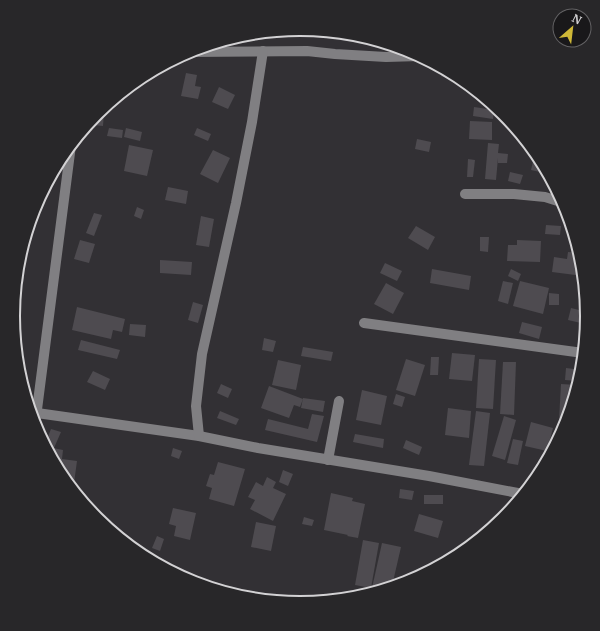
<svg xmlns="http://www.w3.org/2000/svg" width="600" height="631" viewBox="0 0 600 631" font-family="Merriweather,serif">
	<rect width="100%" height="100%" fill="#323034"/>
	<g fill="#4e4b50">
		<path d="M 444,69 L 457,75 L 455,81 L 441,76 Z"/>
		<path d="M 186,73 L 197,75 L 195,86 L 201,87 L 198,99 L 181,96 Z"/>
		<path d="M 219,87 L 235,95 L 228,109 L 212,102 Z"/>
		<path d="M 474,107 L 494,110 L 493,119 L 473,116 Z"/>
		<path d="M 98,111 L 104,112 L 103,126 L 93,125 L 94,116 Z"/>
		<path d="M 470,121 L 492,122 L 492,140 L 469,139 Z"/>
		<path d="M 109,128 L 123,130 L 122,138 L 107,136 Z"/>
		<path d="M 126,128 L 142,132 L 140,141 L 124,137 Z"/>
		<path d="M 197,128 L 211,134 L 208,141 L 194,135 Z"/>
		<path d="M 417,139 L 431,142 L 429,152 L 415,149 Z"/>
		<path d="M 526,140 L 535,152 L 525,151 Z"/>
		<path d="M 488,143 L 499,144 L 498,153 L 508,154 L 507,163 L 498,163 L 498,158 L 496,180 L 485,179 Z"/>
		<path d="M 129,145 L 153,150 L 147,176 L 124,171 Z"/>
		<path d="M 213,150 L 230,158 L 218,183 L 200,174 Z"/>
		<path d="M 535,153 L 537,154 L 542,162 L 540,172 L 531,170 Z"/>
		<path d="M 468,159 L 475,160 L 473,177 L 467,177 Z"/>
		<path d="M 510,172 L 523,175 L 520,184 L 508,181 Z"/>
		<path d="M 168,187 L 188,191 L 186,204 L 165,200 Z"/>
		<path d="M 137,207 L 144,210 L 141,219 L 134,216 Z"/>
		<path d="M 94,213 L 102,215 L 94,236 L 86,233 Z"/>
		<path d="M 201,216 L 214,219 L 209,247 L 196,245 Z"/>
		<path d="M 546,225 L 561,226 L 560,235 L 545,234 Z"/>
		<path d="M 416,226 L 435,237 L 428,250 L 408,238 Z"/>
		<path d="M 480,237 L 489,237 L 488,252 L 480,251 Z"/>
		<path d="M 80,240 L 95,244 L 89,263 L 74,259 Z"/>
		<path d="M 517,240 L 541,241 L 540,262 L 507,261 L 508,245 L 517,245 Z"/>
		<path d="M 568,252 L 580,253 L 582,260 L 583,276 L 552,272 L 554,257 L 567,259 Z"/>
		<path d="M 160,260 L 192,262 L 191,275 L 160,273 Z"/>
		<path d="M 385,263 L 402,271 L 397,281 L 380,273 Z"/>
		<path d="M 432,269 L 471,276 L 469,290 L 430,283 Z"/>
		<path d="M 511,269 L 521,274 L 518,281 L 508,276 Z"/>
		<path d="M 17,276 L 24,277 L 23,284 L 16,282 Z"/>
		<path d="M 503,281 L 513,283 L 508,304 L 498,301 Z"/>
		<path d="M 520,281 L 549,288 L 543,314 L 513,306 Z"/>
		<path d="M 386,283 L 404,293 L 393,314 L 374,304 Z"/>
		<path d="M 549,293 L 559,294 L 559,305 L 549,305 Z"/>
		<path d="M 193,302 L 203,305 L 198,323 L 188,320 Z"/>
		<path d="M 77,307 L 125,319 L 122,332 L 113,330 L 111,339 L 72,330 Z"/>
		<path d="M 571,308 L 587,312 L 587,316 L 585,324 L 568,320 Z"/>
		<path d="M 522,322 L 542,327 L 539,339 L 519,333 Z"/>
		<path d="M 130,324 L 146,325 L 145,337 L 129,335 Z"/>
		<path d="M 264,338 L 276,341 L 273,352 L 262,350 Z"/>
		<path d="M 81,340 L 120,350 L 117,359 L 78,350 Z"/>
		<path d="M 303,347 L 333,352 L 331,361 L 301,356 Z"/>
		<path d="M 452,353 L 475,355 L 472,381 L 449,379 Z"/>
		<path d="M 431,357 L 439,357 L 438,375 L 430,375 Z"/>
		<path d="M 406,359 L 425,365 L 415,396 L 396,390 Z"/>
		<path d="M 479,359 L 496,360 L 493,409 L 476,408 Z"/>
		<path d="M 278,360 L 301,365 L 296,390 L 272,385 Z"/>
		<path d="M 503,362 L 516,362 L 514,415 L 500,414 Z"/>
		<path d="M 566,368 L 582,370 L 578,381 L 565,380 Z"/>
		<path d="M 93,371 L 110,379 L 105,390 L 87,382 Z"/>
		<path d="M 221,384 L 232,389 L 228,398 L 217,393 Z"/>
		<path d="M 561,384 L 577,385 L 567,421 L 559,420 Z"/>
		<path d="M 269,386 L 303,399 L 300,407 L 294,405 L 289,418 L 261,408 Z"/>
		<path d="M 362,390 L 387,396 L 381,425 L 356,420 Z"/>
		<path d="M 396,394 L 405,397 L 402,407 L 393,404 Z"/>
		<path d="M 303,398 L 325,401 L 323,412 L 301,408 Z"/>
		<path d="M 448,408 L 471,411 L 469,438 L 445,435 Z"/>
		<path d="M 220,411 L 239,419 L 236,425 L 217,418 Z"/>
		<path d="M 476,411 L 490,413 L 484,466 L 469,465 Z"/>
		<path d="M 312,414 L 324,416 L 317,442 L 265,430 L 268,419 L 308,429 Z"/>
		<path d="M 504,416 L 516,420 L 505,460 L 492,456 Z"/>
		<path d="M 531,422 L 553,428 L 547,451 L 525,446 Z"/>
		<path d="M 51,429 L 61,432 L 54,448 L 45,444 Z"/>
		<path d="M 355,434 L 384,439 L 383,448 L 353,442 Z"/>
		<path d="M 513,439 L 523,441 L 518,465 L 507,463 Z"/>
		<path d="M 406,440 L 422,447 L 419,455 L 403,448 Z"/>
		<path d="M 53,448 L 63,450 L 62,459 L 77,461 L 74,483 L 67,482 L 61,475 L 51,456 Z"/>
		<path d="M 173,448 L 182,451 L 179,459 L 171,456 Z"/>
		<path d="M 218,462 L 245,469 L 234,506 L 209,499 L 212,488 L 206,486 L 210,474 L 214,475 Z"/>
		<path d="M 283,470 L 293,474 L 288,486 L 279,482 Z"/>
		<path d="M 267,477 L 276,482 L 273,488 L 286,494 L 273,521 L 250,509 L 255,500 L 248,497 L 256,482 L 263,486 Z"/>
		<path d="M 400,489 L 414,491 L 412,500 L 399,498 Z"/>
		<path d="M 331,493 L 353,498 L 352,501 L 365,504 L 358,538 L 347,536 L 348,535 L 324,530 Z"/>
		<rect x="424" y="495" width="19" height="9"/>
		<path d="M 173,508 L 196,513 L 190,540 L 174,536 L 176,526 L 169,524 Z"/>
		<path d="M 419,514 L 443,521 L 438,538 L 414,531 Z"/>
		<path d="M 304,517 L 314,520 L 312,526 L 302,524 Z"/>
		<path d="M 256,522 L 276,526 L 271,551 L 251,547 Z"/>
		<path d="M 157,536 L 164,539 L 160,551 L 152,548 Z"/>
		<path d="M 363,540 L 379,543 L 371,588 L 355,585 Z"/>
		<path d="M 382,543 L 401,547 L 392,586 L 379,590 L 372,588 Z"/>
	</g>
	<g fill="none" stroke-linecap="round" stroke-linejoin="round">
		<g stroke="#807f82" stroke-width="10">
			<path d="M 186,52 L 307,51 L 335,54 L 386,57 L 420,56"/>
			<path d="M 465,194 L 514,194 L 545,197 L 564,203"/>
			<path d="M 364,323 L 583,353"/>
			<path d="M 37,413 L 199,436 L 258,448 L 429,476 L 523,494"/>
			<path d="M 35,425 L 71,145"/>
			<path d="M 199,436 L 196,406 L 202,354 L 236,203 L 252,122 L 263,51"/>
			<path d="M 328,460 L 339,401"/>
		</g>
	</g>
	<path d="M0 0H600V631H0ZM20 316a280 280 0 1 1 560 0a280 280 0 1 1-560 0Z" fill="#282729" fill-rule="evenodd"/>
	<path fill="none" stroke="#d3d2d4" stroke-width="2" d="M20 316a280 280 0 1 1 560 0a280 280 0 1 1-560 0Z"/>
	<g transform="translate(572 28) rotate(28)"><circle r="19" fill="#19181a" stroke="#636264"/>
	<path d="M0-3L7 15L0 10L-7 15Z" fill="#cfb837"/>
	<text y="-6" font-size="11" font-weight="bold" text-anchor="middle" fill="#d3d2d4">N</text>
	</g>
</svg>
